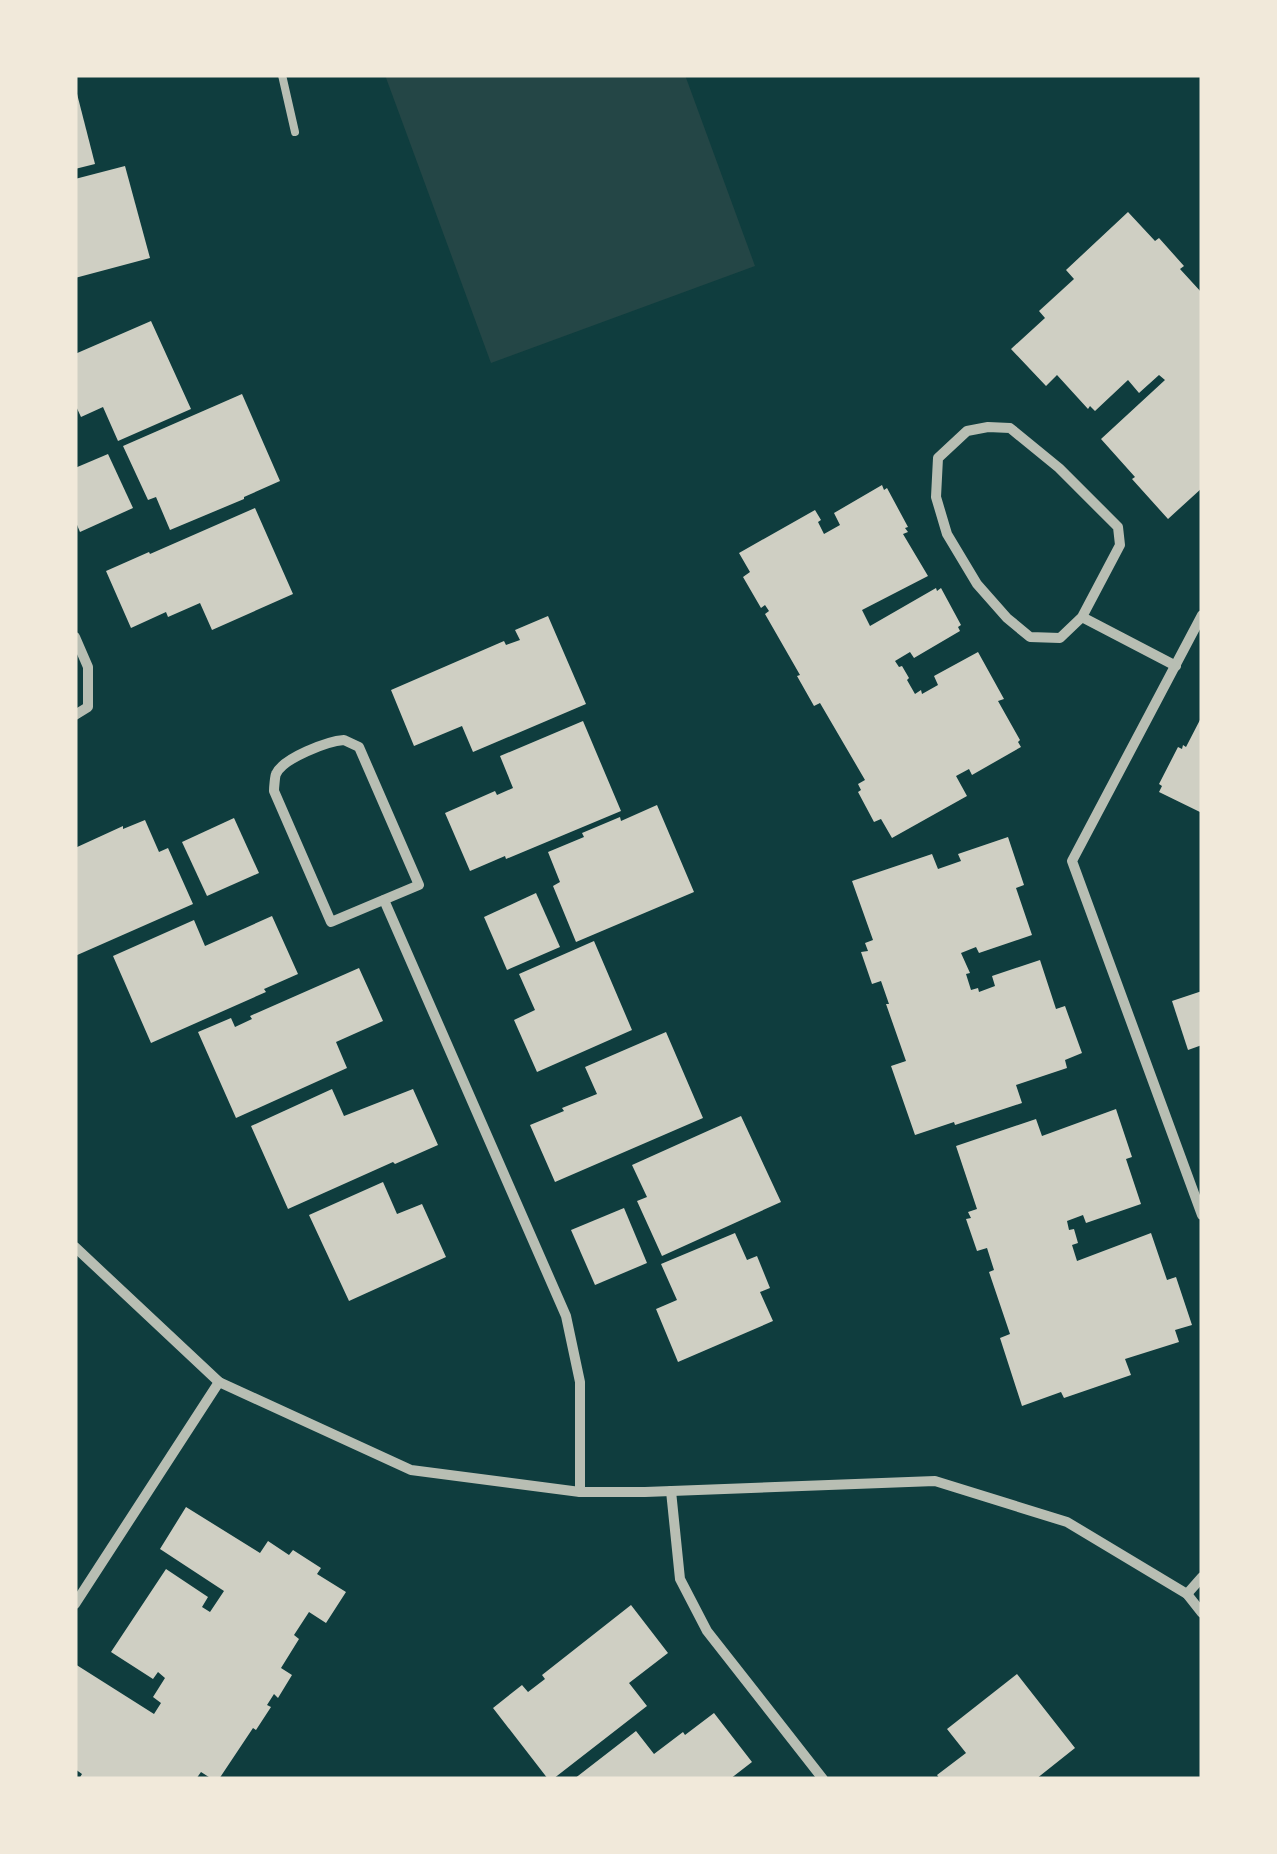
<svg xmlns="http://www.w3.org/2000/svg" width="1277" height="1854" viewBox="0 0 1277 1854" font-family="Arial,sans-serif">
	<rect width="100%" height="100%" fill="#0f3d3e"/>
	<path fill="#244646" d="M 385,75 L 685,75 L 755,266 L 491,363 Z"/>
	<g fill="#cfcfc3">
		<path d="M 75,86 L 95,164 L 75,169 Z"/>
		<path d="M 125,166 L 150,258 L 75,278 L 75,179 Z"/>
		<path d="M 1128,212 L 1155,241 L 1159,238 L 1184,266 L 1180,269 L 1202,293 L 1202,488 L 1168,519 L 1132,479 L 1135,477 L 1101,439 L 1165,380 L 1159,375 L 1139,393 L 1128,380 L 1095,411 L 1090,406 L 1088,409 L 1057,375 L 1046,386 L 1011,349 L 1045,318 L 1039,311 L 1074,279 L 1066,270 Z"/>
		<path d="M 151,321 L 191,409 L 118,441 L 103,407 L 81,417 L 75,404 L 75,354 Z"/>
		<path d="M 242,394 L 280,481 L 244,497 L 244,499 L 170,530 L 156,497 L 148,500 L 123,446 Z"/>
		<path d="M 108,454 L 133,508 L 80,532 L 75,520 L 75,468 Z"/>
		<path d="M 882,485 L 884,490 L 887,488 L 908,527 L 905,528 L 908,532 L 903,534 L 928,576 L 862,610 L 870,626 L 936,588 L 937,591 L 941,588 L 961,625 L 958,627 L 960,631 L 914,658 L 910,652 L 895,661 L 899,667 L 902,666 L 909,678 L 907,680 L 915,694 L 921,690 L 922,694 L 938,685 L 934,676 L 978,652 L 1004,699 L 998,701 L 1020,740 L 1018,742 L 1021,747 L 972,775 L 969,769 L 956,776 L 967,796 L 892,838 L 881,819 L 874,822 L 858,792 L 861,790 L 858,784 L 865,780 L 820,703 L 814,706 L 797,676 L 800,675 L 765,614 L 769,611 L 765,605 L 761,608 L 743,577 L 750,572 L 739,553 L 815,510 L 821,520 L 818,522 L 824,534 L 840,525 L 834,513 Z"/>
		<path d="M 255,508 L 293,594 L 212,630 L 200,603 L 168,617 L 166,612 L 131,628 L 106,571 L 149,552 L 150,554 Z"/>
		<path d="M 548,616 L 586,704 L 473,752 L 462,726 L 414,746 L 391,690 L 504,641 L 506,645 L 520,640 L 515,630 Z"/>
		<path d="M 1202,716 L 1202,813 L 1159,792 L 1162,786 L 1159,784 L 1178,747 L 1182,749 L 1183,745 L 1186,747 Z"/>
		<path d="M 583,721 L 621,811 L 506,859 L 505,856 L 470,871 L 445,813 L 495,791 L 497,795 L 513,788 L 500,756 Z"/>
		<path d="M 657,805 L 694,892 L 576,942 L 553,886 L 560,882 L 548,852 L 584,837 L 582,833 L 620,817 L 621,821 Z"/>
		<path d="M 234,818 L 259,873 L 207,896 L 182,842 Z"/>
		<path d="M 145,820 L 159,852 L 168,848 L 193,904 L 75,956 L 75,848 L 123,826 L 123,829 Z"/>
		<path d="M 1008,837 L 1024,885 L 1016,888 L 1032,935 L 979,953 L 976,947 L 961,953 L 970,973 L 966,974 L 971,990 L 978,988 L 979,992 L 995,986 L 992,976 L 1040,960 L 1056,1009 L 1065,1006 L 1082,1053 L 1065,1060 L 1067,1068 L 1016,1085 L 1022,1103 L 955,1125 L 954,1122 L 915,1135 L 891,1066 L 906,1061 L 886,1004 L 889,1004 L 881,981 L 872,984 L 861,952 L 868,951 L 865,943 L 873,940 L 852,881 L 932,854 L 938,869 L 961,861 L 958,854 Z"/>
		<path d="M 536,893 L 560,947 L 507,970 L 484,917 Z"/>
		<path d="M 272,916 L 298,974 L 264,989 L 266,992 L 151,1043 L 113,956 L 194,920 L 205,946 Z"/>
		<path d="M 594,941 L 632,1030 L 537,1072 L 514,1020 L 535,1010 L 519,974 Z"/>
		<path d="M 359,968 L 383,1021 L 336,1042 L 347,1068 L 236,1118 L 198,1032 L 231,1018 L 235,1027 L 252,1019 L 250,1016 Z"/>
		<path d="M 1202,991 L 1202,1045 L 1188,1050 L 1172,1001 Z"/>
		<path d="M 666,1032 L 703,1118 L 555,1182 L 530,1125 L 564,1111 L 562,1108 L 597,1094 L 585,1067 Z"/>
		<path d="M 332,1089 L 344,1116 L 413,1089 L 438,1145 L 395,1164 L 393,1162 L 288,1209 L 251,1126 Z"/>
		<path d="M 1116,1109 L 1132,1157 L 1126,1159 L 1141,1204 L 1086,1223 L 1083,1215 L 1067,1221 L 1069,1230 L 1074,1229 L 1078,1243 L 1072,1245 L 1077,1261 L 1151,1233 L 1167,1280 L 1176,1277 L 1192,1325 L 1175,1330 L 1179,1342 L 1125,1359 L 1131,1375 L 1064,1398 L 1061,1392 L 1022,1406 L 1000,1338 L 1010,1334 L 989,1272 L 994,1270 L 987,1248 L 977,1251 L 966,1219 L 971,1218 L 968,1212 L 977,1209 L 956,1146 L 1036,1119 L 1042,1136 Z"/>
		<path d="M 741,1116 L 781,1202 L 662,1256 L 637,1201 L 647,1197 L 632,1165 Z"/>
		<path d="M 383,1182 L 397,1214 L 422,1204 L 446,1257 L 349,1301 L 309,1215 Z"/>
		<path d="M 624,1208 L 647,1263 L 595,1285 L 571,1230 Z"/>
		<path d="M 735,1233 L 747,1260 L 757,1256 L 770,1288 L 760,1292 L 773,1321 L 678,1362 L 656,1309 L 677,1300 L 661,1264 Z"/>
		<path d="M 186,1507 L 260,1553 L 268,1541 L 289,1555 L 293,1550 L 321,1568 L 317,1574 L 346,1592 L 326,1623 L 309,1612 L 294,1635 L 299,1639 L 281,1668 L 292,1675 L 278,1698 L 274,1694 L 267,1705 L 271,1707 L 256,1730 L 253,1728 L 219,1779 L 212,1779 L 201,1772 L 196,1779 L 79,1779 L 82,1774 L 75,1769 L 75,1664 L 154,1714 L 161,1703 L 153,1697 L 165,1678 L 158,1672 L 153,1679 L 111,1652 L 166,1569 L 208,1597 L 202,1607 L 210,1612 L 224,1591 L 160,1549 Z"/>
		<path d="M 631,1605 L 668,1653 L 629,1683 L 647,1706 L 553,1779 L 548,1779 L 493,1708 L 522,1685 L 528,1692 L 545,1679 L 542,1675 Z"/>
		<path d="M 1017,1674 L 1075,1748 L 1036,1779 L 940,1779 L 937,1775 L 966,1753 L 947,1729 Z"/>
		<path d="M 714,1713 L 752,1762 L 730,1779 L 574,1779 L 636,1731 L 654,1754 L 683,1732 L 685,1735 Z"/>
	</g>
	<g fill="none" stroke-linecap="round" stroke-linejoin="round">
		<path stroke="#b8beb3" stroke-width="8" d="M 282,75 L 295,132"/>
		<g stroke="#b8beb3" stroke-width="10">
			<path d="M 1202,615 L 1072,861 L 1202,1215"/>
			<path d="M 1082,617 L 1120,545 L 1118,527 L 1059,468 L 1010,428 L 988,427 L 967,431 L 938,458 L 936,497 L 947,534 L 977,584 L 1007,618 L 1030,637 L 1060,638 L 1082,617 L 1176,666"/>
			<path d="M 75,637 L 88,667 L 88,707 L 75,715"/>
			<path d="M 344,740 L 359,747 L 419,885 L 331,922 L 274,791 C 274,788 275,776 276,774 C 283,758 328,741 344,740 Z"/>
			<path d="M 384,900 L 566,1316 L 580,1382 L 580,1492"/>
			<path d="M 75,1247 L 219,1382 L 411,1470 L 580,1492 L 645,1492 L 935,1481 L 1067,1522 L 1187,1594 L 1202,1613"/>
			<path d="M 671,1491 L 680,1579 L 707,1631 L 823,1779"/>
			<path d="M 1187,1594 L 1202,1577"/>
			<path d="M 75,1604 L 219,1382"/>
		</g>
	</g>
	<rect width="1277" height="1854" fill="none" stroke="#f1e9da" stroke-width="155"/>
</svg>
